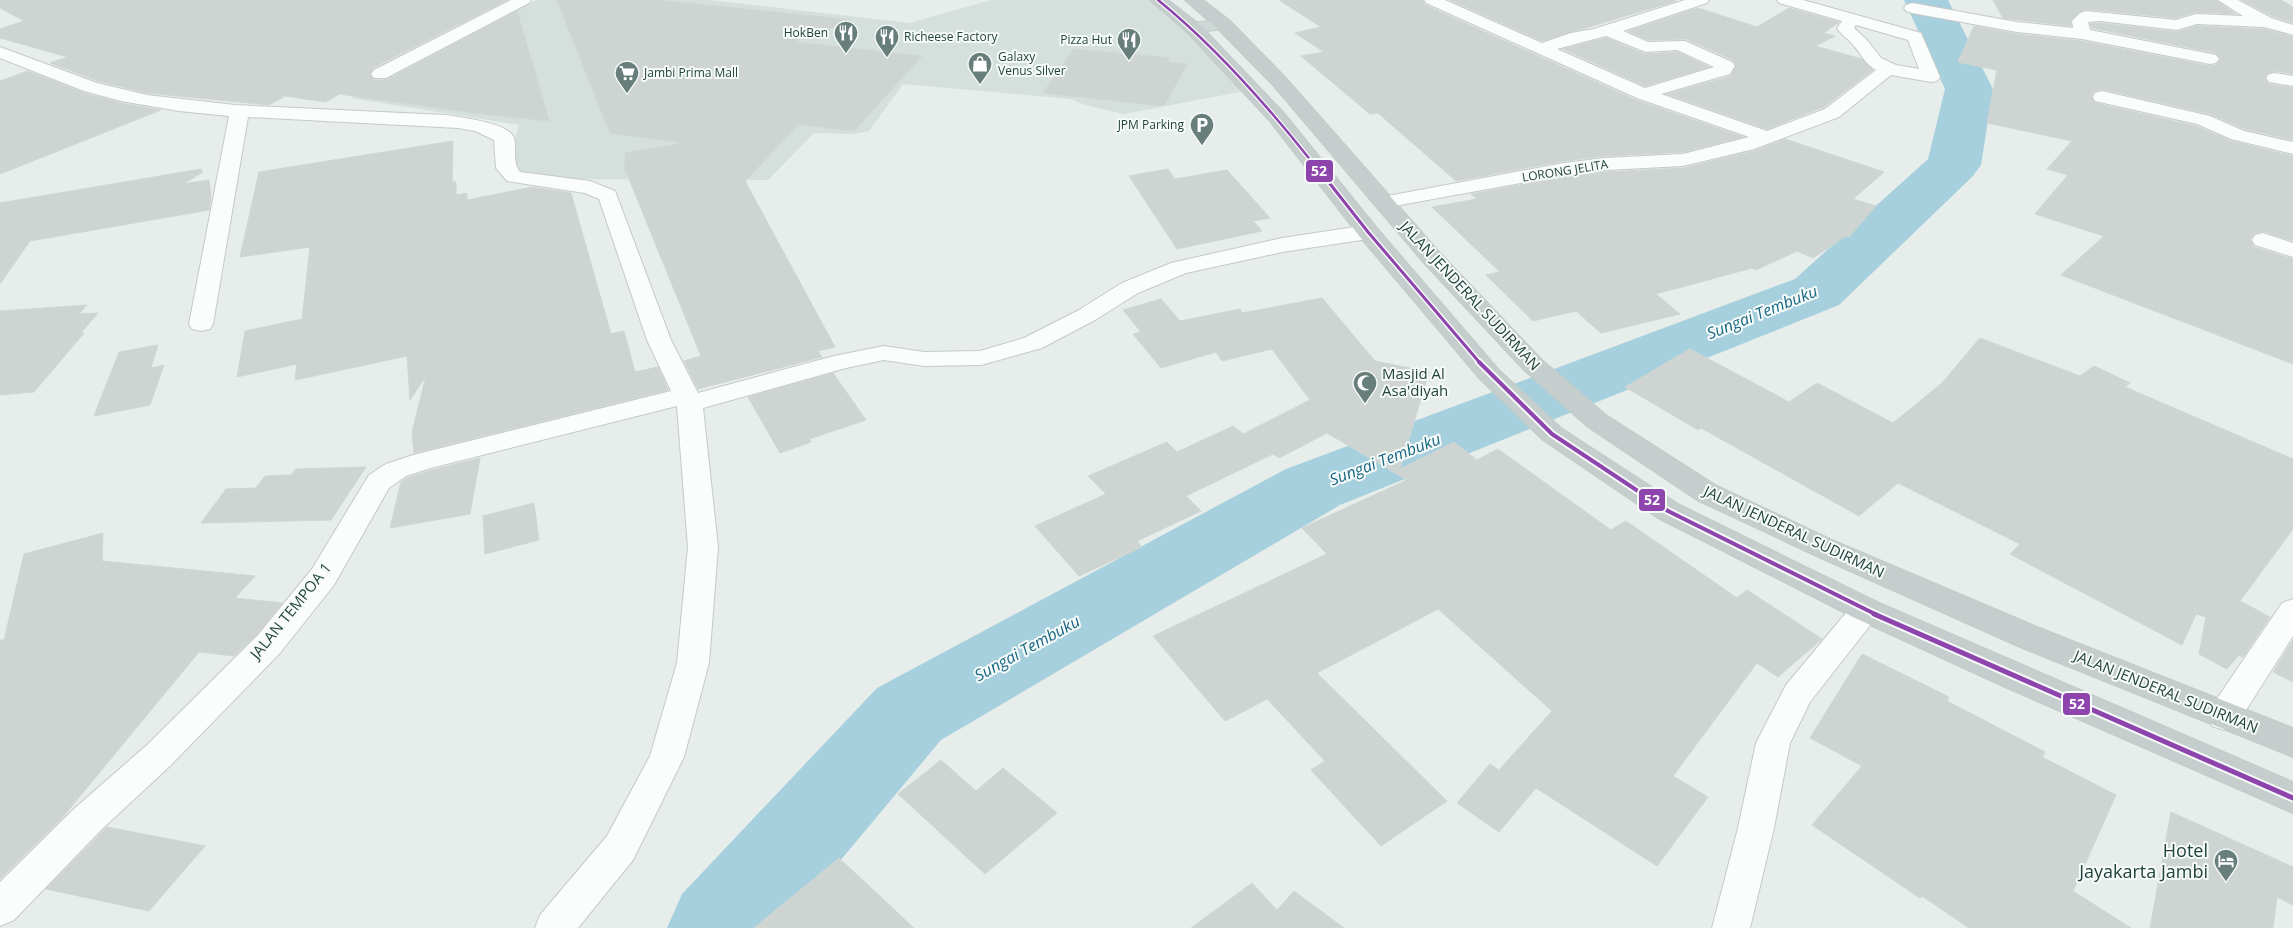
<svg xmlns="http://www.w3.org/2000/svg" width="2293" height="928" viewBox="0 0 2293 928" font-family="'Open Sans',sans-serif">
	<rect width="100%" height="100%" fill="#e7edea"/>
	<path fill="#d5dfdb" d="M 537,0 L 709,0 L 910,23 L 991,0 L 1158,0 L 1250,90 L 1124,114 L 1085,105 L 1071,99 L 903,84 L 869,131 L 854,134 L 814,133 L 768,180 L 548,179 L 507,169 L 519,125 L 351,98 L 424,55 Z"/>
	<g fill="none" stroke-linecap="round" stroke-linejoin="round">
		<path fill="#a6d0dd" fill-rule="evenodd" d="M 1904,0 L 1948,0 L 1993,89 L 1981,165 L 1973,176 L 1839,305 L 1340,505 L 941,740 L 784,928 L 667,928 L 682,894 L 877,688 L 1286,469 L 1795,279 L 1928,159 L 1945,89 Z"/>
	</g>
	<g fill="#ced4d2" stroke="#cfd6d3">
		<path d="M 0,0 L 507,0 L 373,68 L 370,75 L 374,80 L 387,80 L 517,11 L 549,121 L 483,114 L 339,94 L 326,102 L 285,96 L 269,105 L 147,93 L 98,81 L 50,63 L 68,57 L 0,38 L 0,29 L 24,21 L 0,8 Z"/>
		<path d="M 557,0 L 656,0 L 852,20 L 794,42 L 922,56 L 854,131 L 799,124 L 745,181 L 835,347 L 818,351 L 822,357 L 698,389 L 684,361 L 701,356 L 625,169 L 625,153 L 684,143 L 610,133 Z"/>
		<path d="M 1279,0 L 1422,0 L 1425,5 L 1636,100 L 1743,137 L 1683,152 L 1606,156 L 1564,161 L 1456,181 L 1378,113 L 1370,114 L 1301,56 L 1324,52 L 1295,33 L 1321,27 Z"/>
		<path d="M 1450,0 L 1674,0 L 1676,1 L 1542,41 Z"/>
		<path d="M 1993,0 L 2216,0 L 2236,14 L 2196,12 L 2176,18 L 2086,9 L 2079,12 L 2071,20 L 2071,26 L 2003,18 Z"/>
		<path d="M 2242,0 L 2281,0 L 2293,7 L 2293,23 L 2272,16 Z"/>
		<path d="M 1698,8 L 1757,27 L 1789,8 L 1839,22 L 1824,33 L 1835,36 L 1815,46 L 1862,59 L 1873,70 L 1824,107 L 1767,129 L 1667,94 L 1731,76 L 1736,65 L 1733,60 L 1686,39 L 1648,40 L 1628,31 Z"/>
		<path d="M 2100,23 L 2177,32 L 2197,26 L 2264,29 L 2293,37 L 2293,74 L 2275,71 L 2268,73 L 2264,78 L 2269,84 L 2293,88 L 2293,140 L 2245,129 L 2210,114 L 2102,89 L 2094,91 L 2091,96 L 2095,103 L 2196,126 L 2231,141 L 2293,156 L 2293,241 L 2263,231 L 2255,233 L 2250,239 L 2254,247 L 2293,259 L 2293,364 L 2061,275 L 2104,236 L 2035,214 L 2068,175 L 2047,169 L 2072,141 L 1987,123 L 1997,70 L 1958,62 L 1974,26 L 2017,34 L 2082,41 L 2210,66 L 2216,65 L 2221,59 L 2216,53 L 2092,28 L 2090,24 Z"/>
		<path d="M 1606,38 L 1645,54 L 1677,52 L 1709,67 L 1645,86 L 1563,49 Z"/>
		<path d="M 1074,49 L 1169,58 L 1167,62 L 1187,64 L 1164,106 L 1043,93 Z"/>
		<path d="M 28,71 L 84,93 L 121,103 L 161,110 L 0,174 L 0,81 Z"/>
		<path d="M 1785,139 L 1884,172 L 1853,199 L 1876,206 L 1849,237 L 1846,236 L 1813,258 L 1797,251 L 1756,270 L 1752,268 L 1656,294 L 1680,314 L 1601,333 L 1576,311 L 1533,321 L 1486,275 L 1500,272 L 1432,207 L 1477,199 L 1471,194 L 1564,177 L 1606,172 L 1683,168 L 1754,151 Z"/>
		<path d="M 453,141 L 452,182 L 456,182 L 456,195 L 467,193 L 467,200 L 532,187 L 571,193 L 611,334 L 624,331 L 635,372 L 658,367 L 668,390 L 414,453 L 412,432 L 426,376 L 410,400 L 407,356 L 295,380 L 297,364 L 237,377 L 245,331 L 302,319 L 310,247 L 240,257 L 259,172 Z"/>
		<path d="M 201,169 L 203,172 L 183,184 L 209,180 L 211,197 L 209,210 L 30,241 L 0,284 L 0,203 Z"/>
		<path d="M 1168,169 L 1175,179 L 1227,170 L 1270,218 L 1253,221 L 1262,231 L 1177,249 L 1129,176 Z"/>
		<path d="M 1322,298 L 1375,361 L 1429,372 L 1400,469 L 1454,442 L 1477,460 L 1498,449 L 1611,530 L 1626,521 L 1737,598 L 1747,590 L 1822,639 L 1778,677 L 1757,663 L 1673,776 L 1708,797 L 1657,866 L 1536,788 L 1499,832 L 1457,803 L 1490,764 L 1499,770 L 1552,711 L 1438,609 L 1317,673 L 1447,801 L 1381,846 L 1311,770 L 1325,761 L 1267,699 L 1225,721 L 1153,636 L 1327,554 L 1302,528 L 1407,480 L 1327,433 L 1279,458 L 1273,454 L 1186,496 L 1201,511 L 1137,541 L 1142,547 L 1079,576 L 1035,526 L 1106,494 L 1088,476 L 1167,442 L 1177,452 L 1233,426 L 1243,434 L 1310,400 L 1272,349 L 1222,361 L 1216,352 L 1161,368 L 1133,334 L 1141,332 L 1123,310 L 1161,299 L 1180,321 L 1240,309 L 1242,313 Z"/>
		<path d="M 87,305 L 79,314 L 98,313 L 80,334 L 84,333 L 34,392 L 0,395 L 0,311 Z"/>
		<path d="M 1980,338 L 2080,376 L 2094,366 L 2130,383 L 2125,387 L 2293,459 L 2293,529 L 2240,601 L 2270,617 L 2243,657 L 2239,655 L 2227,669 L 2199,654 L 2206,617 L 2196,614 L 2182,645 L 2010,554 L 2020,544 L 1898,483 L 1859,516 L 1701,428 L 1698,430 L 1625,387 L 1690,349 L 1789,402 L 1817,383 L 1893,423 L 1942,383 Z"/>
		<path d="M 158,345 L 151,368 L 164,365 L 150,405 L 94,416 L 119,352 Z"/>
		<path d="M 833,373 L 866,420 L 809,439 L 811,442 L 780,453 L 748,397 Z"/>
		<path d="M 480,458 L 470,514 L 390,528 L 401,482 L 407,478 L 432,470 Z"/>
		<path d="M 366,467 L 331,520 L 201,523 L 226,489 L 256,488 L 265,476 L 291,475 L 296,469 Z"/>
		<path d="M 534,503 L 539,540 L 485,554 L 483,516 Z"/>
		<path d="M 103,533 L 102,561 L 255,576 L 235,598 L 282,603 L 257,634 L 234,656 L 199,652 L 62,818 L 0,879 L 0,640 L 4,640 L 24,554 Z"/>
		<path d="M 2293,640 L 2293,682 L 2273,672 Z"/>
		<path d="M 1862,654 L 1949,697 L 1947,701 L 2045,752 L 2042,757 L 2116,795 L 2073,891 L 2131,928 L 1969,928 L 1922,896 L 1920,898 L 1812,825 L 1862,766 L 1810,738 Z"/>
		<path d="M 941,760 L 976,791 L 1003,768 L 1057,813 L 985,874 L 898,794 Z"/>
		<path d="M 2171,812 L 2293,867 L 2293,905 L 2277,897 L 2273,928 L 2150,928 Z"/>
		<path d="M 107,827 L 205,846 L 149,911 L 46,889 Z"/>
		<path d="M 839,858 L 914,928 L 754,928 Z"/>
		<path d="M 1252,883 L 1277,910 L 1294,891 L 1344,928 L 1191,928 Z"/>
	</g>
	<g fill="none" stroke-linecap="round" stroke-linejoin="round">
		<defs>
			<g id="minor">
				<path d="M 511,0 L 531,0 L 529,3 L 386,78 L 374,78 L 371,74 L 374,70 Z"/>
				<path d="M 1424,0 L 1445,0 L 1542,43 L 1571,33 L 1594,29 L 1685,0 L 1709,0 L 1707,3 L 1623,31 L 1648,42 L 1685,41 L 1732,62 L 1735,66 L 1730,74 L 1661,94 L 1767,131 L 1825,109 L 1876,70 C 1864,63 1862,55 1854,46 C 1849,39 1841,35 1837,28 L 1842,21 L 1779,3 L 1777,0 L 1803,0 L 1921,33 L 1940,77 L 1937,81 L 1931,82 L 1891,75 L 1839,117 L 1754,149 L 1683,166 L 1606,170 L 1564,175 L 1384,208 L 1377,206 L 1373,202 L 1377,198 L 1564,163 L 1606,158 L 1683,154 L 1749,137 L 1637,98 L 1426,3 ZM 1856,25 L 1908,40 L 1919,69 L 1896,65 L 1881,58 L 1867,40 L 1854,28 ZM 1606,36 L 1646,52 L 1677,50 L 1714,67 L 1645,88 L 1557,49 Z"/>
				<path d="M 2218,0 L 2238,0 L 2271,18 L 2293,25 L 2293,35 L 2264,27 L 2197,24 L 2177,30 L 2100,21 L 2088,22 L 2090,30 L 2216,55 L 2219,59 L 2216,63 L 2210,64 L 2082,39 L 2017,32 L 1912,13 L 1906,11 L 1904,8 L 1906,5 L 1912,3 L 2017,22 L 2073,28 L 2072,21 L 2080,13 L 2086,11 L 2176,20 L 2196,14 L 2243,16 Z"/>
				<path d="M 0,47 L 97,83 L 147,95 L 235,105 L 445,115 C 459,117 510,123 514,138 C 517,150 512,162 520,172 L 590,181 L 615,191 L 671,340 L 698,393 L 834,356 L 884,346 L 924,352 L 980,351 L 1024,338 L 1079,310 L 1122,283 L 1171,263 L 1282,238 L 1368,225 L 1376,227 L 1379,232 L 1376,237 L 1368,239 L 1282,252 L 1186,273 L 1138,293 L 1095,320 L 1042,348 L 981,365 L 924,366 L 884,360 L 846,368 L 703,408 L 718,547 L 709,663 L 684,757 L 633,860 L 578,928 L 535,928 L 540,915 L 607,836 L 650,756 L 677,663 L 688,547 L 677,406 L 431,468 L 406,476 L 389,488 L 334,585 L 280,653 L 171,765 L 101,830 L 14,920 L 0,926 L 0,882 L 75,808 L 147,745 L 258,635 L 312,569 L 369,475 L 386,464 L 413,455 L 671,391 L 647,340 L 599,199 L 585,193 L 507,181 L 496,168 L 494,140 L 475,131 L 458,128 L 248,117 L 213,324 L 210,329 L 201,331 L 192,329 L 189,324 L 229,116 L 179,111 L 121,101 L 84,91 L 0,58 Z"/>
				<path d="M 2275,73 L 2293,76 L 2293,86 L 2269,82 L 2266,78 L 2269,74 Z"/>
				<path d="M 2102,91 L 2210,116 L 2244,131 L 2293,142 L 2293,154 L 2231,139 L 2197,124 L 2095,101 L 2093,97 L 2095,93 Z"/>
				<path d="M 2263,233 L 2293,243 L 2293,257 L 2255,245 L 2252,240 L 2255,235 Z"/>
				<path d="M 1866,598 L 1877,602 L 1882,610 L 1810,702 L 1790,743 L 1774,828 L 1750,928 L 1712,928 L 1738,828 L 1756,743 L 1786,685 L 1855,602 Z"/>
				<path d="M 2293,599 L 2293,636 L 2236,726 L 2224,730 L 2212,726 L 2207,716 L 2212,706 L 2282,603 Z"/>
			</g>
			<path id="primary" d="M 1223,19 L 1229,20 L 1231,24 L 1229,28 L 1193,33 L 1187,32 L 1185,28 L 1187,24 Z"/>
			<g id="trunk">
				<path d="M 1150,0 L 1168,0 L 1199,24 L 1283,112 L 1376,227 L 1498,369 L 1561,428 L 1678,504 L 1877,602 L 2293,782 L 2293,813 L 2005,687 L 1855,618 L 1658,518 L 1543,440 L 1480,379 L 1360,237 L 1269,120 L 1187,32 Z"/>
				<path d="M 1185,0 L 1203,0 L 1229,20 L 1285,77 L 1440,253 L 1542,360 L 1606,415 L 1717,486 L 1832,540 L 2042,629 L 2293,728 L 2293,757 L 2020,647 L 1812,554 L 1697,500 L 1588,427 L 1524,370 L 1424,263 L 1273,85 L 1217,28 Z"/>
			</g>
		</defs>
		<use href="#minor" stroke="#c4cac8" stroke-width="2"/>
		<use href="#primary" stroke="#c2ccca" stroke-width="2"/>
		<use href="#trunk" stroke="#c2ccca" stroke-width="2"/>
		<use href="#minor" fill="#fbfcfc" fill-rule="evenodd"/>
		<use href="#primary" fill="#ced8d6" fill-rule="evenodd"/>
		<use href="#trunk" fill="#c5cecc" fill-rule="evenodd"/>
		<defs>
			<path id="bus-1-far3" d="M 1158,0 C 1216,47 1266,104 1312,162"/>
			<path id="bus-1-far2" d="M 1312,161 L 1368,232 L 1480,363"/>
			<path id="bus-1-far1" d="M 1479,362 L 1552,434 L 1668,511 L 1877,615"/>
			<path id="bus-1" d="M 1874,614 L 2293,798"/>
		</defs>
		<use href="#bus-1-far3" stroke="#f6fbf9" stroke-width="5"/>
		<use href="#bus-1-far2" stroke="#f6fbf9" stroke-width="6"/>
		<use href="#bus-1-far1" stroke="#f6fbf9" stroke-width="8"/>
		<use href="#bus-1" stroke="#f6fbf9" stroke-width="9"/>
		<use href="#bus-1-far3" stroke="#8e44ad" stroke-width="2.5"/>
		<use href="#bus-1-far2" stroke="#8e44ad" stroke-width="3"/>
		<use href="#bus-1-far1" stroke="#8e44ad" stroke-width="4"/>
		<use href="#bus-1" stroke="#8e44ad" stroke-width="5"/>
	</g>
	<defs>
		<symbol id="restaurant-pin" viewBox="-11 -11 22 30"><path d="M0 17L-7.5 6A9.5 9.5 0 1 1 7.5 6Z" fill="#677e7a" stroke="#f6fbf9"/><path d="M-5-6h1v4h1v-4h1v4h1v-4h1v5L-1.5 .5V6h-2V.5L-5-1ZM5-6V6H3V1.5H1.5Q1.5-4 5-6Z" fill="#fff"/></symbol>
		<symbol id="shop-pin" viewBox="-11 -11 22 30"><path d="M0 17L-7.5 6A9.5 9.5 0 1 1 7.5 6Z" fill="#677e7a" stroke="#f6fbf9"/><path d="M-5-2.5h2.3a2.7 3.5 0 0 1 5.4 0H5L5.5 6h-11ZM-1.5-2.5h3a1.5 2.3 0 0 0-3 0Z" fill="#fff"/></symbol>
		<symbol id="supermarket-pin" viewBox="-11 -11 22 30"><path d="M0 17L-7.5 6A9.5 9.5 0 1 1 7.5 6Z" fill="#677e7a" stroke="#f6fbf9"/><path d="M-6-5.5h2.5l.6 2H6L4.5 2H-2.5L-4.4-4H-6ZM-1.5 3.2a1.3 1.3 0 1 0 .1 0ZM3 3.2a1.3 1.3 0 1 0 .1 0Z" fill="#fff"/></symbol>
		<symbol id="parking-pin" viewBox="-11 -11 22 30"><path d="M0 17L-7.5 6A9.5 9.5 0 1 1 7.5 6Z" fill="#677e7a" stroke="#f6fbf9"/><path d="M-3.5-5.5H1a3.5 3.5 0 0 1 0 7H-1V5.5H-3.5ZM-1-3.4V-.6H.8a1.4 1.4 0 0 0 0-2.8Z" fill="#fff"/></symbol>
		<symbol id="mosque-pin" viewBox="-11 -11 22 30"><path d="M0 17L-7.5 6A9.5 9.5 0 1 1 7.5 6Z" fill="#677e7a" stroke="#f6fbf9"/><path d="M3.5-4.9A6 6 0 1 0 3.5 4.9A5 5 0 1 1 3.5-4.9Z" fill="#fff"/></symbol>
		<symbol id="hotel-pin" viewBox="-11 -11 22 30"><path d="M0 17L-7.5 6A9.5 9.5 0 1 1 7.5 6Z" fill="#677e7a" stroke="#f6fbf9"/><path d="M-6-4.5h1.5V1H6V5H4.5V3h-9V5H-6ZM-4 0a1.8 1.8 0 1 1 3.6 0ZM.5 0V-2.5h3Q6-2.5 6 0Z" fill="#fff"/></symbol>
	</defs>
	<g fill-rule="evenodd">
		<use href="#restaurant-pin" x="832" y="19" width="28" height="38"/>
		<use href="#restaurant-pin" x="873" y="23" width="28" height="38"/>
		<use href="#restaurant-pin" x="1115" y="26" width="28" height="38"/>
		<use href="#shop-pin" x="966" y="50" width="28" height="38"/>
		<use href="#supermarket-pin" x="613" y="59" width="28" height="38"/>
		<use href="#parking-pin" x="1188" y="111" width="28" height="38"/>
		<use href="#mosque-pin" x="1351" y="369" width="28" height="38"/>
		<use href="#hotel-pin" x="2212" y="847" width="28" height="38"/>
	</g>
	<g text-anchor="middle" stroke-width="4" stroke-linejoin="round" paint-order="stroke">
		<g font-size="12" fill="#22433d" stroke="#f6fbf9" text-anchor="end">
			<text x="828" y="37">HokBen</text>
			<text x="904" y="41" text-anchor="start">Richeese Factory</text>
			<text x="1112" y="44">Pizza Hut</text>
			<text x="998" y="61" text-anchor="start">Galaxy<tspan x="998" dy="14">Venus Silver</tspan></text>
			<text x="644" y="77" text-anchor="start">Jambi Prima Mall</text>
			<text x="1184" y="129">JPM Parking</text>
		</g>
		<g font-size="12" fill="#22433d" stroke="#f6fbf9">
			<text transform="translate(1565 171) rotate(-9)" y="4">LORONG JELITA</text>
		</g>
		<g font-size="15" fill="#22433d" stroke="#f6fbf9">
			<text transform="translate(1470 296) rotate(47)" y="5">JALAN JENDERAL SUDIRMAN</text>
			<text transform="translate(1794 532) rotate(25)" y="5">JALAN JENDERAL SUDIRMAN</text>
			<text transform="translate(291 611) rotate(-51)" y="5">JALAN TEMPOA 1</text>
			<text transform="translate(2166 692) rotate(22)" y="5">JALAN JENDERAL SUDIRMAN</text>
		</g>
		<g font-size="15" fill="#22433d" stroke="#f6fbf9" text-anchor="start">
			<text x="1382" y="379">Masjid Al<tspan x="1382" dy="17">Asa'diyah</tspan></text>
		</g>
		<g font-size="16" font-style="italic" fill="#176784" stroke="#f6fbf9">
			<text transform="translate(1762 312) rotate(-22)" y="6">Sungai Tembuku</text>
			<text transform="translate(1385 459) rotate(-21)" y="6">Sungai Tembuku</text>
			<text transform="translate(1027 648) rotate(-29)" y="6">Sungai Tembuku</text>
		</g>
		<g font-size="18" fill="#22433d" stroke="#f6fbf9" text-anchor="end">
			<text x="2208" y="857">Hotel<tspan x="2208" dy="21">Jayakarta Jambi</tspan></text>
		</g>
	</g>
	<g stroke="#f6fbf9" stroke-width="2">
		<rect x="1305" y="159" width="29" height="24" rx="5" fill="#8e44ad"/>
		<rect x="1638" y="488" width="28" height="24" rx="5" fill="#8e44ad"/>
		<rect x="2062" y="692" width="29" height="24" rx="5" fill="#8e44ad"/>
	</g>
	<g font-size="14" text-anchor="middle" font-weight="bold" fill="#fff">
		<text x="1319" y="176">52</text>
		<text x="1652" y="505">52</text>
		<text x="2077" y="709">52</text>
	</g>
</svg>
